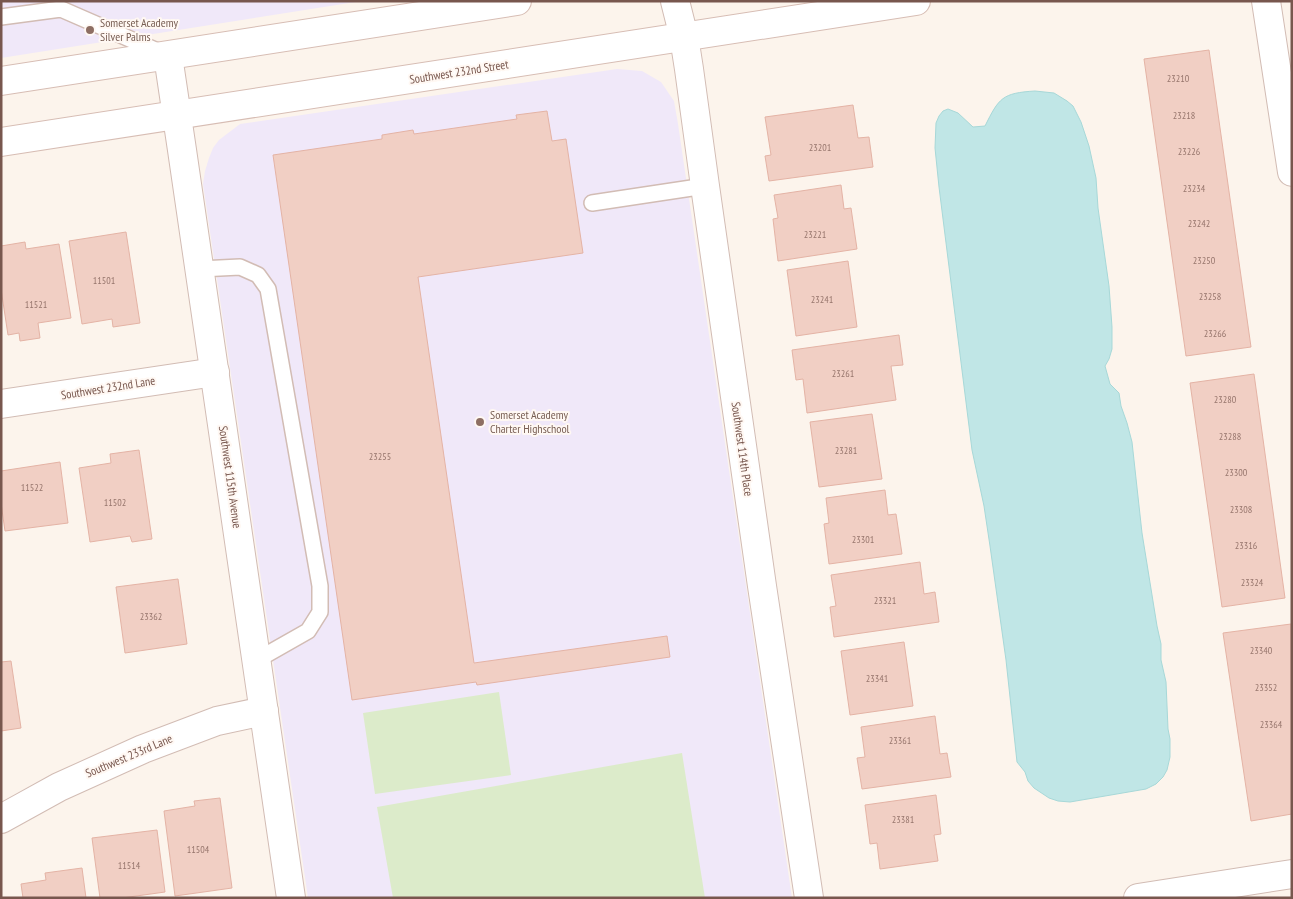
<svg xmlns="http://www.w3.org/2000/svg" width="1293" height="899" viewBox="0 0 1293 899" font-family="'PT Sans Narrow',sans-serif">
	<rect width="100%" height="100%" fill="#fcf4ec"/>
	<g fill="#f0e8f9">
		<path d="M 1,1 L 362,1 L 1,58 Z"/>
		<path d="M 617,69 L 642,71 L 661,82 L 674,101 L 678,124 L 792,898 L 308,898 L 203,184 L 205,171 L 209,158 L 213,148 L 219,140 L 240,124 Z"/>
	</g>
	<g fill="#dcebca">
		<path d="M 499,692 L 511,775 L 375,794 L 363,713 Z"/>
		<path d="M 682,753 L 705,898 L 393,898 L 377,807 Z"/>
	</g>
	<path fill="#c0e6e6" stroke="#a7d8d8" d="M 1035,91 L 1054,93 L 1067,101 L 1073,106 L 1081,122 L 1089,146 L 1096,178 L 1098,208 L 1109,286 L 1112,327 L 1112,349 L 1109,359 L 1105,366 L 1110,384 L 1119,393 L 1121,406 L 1127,423 L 1132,442 L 1142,533 L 1157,626 L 1161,644 L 1161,660 L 1166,682 L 1168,729 L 1170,739 L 1170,757 L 1167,770 L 1163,777 L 1156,784 L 1146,789 L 1070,802 L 1058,801 L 1049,798 L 1034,788 L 1028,781 L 1025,772 L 1017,762 L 1006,660 L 990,546 L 984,506 L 972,450 L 939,187 L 935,148 L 936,123 L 939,116 L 943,111 L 948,109 L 958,113 L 973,127 L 985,126 C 999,98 1002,93 1035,91 Z"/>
	<g fill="#f1cfc4" stroke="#e4b3a5">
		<path d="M 1209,50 L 1251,347 L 1186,356 L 1144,59 Z"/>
		<path d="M 853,105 L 858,138 L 869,137 L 873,167 L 769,181 L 765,156 L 771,155 L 765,117 Z"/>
		<path d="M 547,111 L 552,141 L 566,139 L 583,253 L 418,277 L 474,663 L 667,636 L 670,657 L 477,685 L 476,682 L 352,700 L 273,155 L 382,139 L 382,135 L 413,130 L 414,134 L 517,119 L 516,115 Z"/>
		<path d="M 841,185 L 844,209 L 851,208 L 857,249 L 778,261 L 773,219 L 778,218 L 774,195 Z"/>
		<path d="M 126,232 L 140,323 L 113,327 L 112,319 L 82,324 L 69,241 Z"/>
		<path d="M 25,242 L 26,249 L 59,244 L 71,318 L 38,323 L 40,338 L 20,341 L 19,333 L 8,335 L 1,289 L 1,246 Z"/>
		<path d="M 848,261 L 857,327 L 796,336 L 787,270 Z"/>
		<path d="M 899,335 L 903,365 L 891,366 L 896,400 L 807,413 L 803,379 L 796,380 L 792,350 Z"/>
		<path d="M 1254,374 L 1285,598 L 1222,607 L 1190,383 Z"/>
		<path d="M 872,414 L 882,479 L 819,487 L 810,422 Z"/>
		<path d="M 139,450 L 152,539 L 132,542 L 130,536 L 90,542 L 79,468 L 111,463 L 110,454 Z"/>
		<path d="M 60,462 L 68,523 L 5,531 L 1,503 L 1,471 Z"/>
		<path d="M 885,490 L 888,515 L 896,514 L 902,554 L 829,564 L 824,524 L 829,523 L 826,498 Z"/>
		<path d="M 920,562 L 924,594 L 935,592 L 939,622 L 834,637 L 830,607 L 836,606 L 831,575 Z"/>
		<path d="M 178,579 L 187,644 L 125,653 L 116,587 Z"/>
		<path d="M 1291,624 L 1292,814 L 1251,821 L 1223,633 Z"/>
		<path d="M 904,642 L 913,706 L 850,715 L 841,651 Z"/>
		<path d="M 11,661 L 21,728 L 1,731 L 1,662 Z"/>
		<path d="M 935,716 L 940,754 L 947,753 L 951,777 L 862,789 L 857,758 L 865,757 L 861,727 Z"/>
		<path d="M 936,795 L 941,834 L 934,835 L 938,861 L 880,869 L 877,843 L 870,844 L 865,805 Z"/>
		<path d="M 220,798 L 232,888 L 175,896 L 164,811 L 195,806 L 194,801 Z"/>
		<path d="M 157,830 L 165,892 L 122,898 L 100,898 L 92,838 Z"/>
		<path d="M 82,868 L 86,898 L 23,898 L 21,884 L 46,880 L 45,873 Z"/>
	</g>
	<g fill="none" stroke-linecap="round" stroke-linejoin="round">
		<defs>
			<g id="lane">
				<path d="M 1,17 L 61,9 L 162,53"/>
				<path d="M 592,203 L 705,186"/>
				<path d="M 200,269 L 240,267 L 258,275 L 268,289 L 320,586 L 320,612 L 308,631 L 257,660"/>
			</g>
			<g id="street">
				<path d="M 675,1 L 684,37 L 689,69 L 705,186 L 762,586 L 809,898"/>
				<path d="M 1266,1 L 1292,172"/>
				<path d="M 168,56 L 182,150 L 291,898"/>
				<path d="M 1,404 L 215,372"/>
				<path d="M 1,819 L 59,787 L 143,749 L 217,721 L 264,711"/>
				<path d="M 1138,898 L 1292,874"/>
			</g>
			<g id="secondary">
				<path d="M 1,81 L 517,1"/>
				<path d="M 1,142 L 916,1"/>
			</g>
		</defs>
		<use href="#lane" stroke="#d2bcb4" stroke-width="18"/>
		<use href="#street" stroke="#d2bcb4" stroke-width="30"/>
		<use href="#secondary" stroke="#d7bdb4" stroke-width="30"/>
		<use href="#lane" stroke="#fff" stroke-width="15"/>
		<use href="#street" stroke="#fff" stroke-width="28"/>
		<use href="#secondary" stroke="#fff" stroke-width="28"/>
	</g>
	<g fill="#8d6e63" stroke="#fff8f3" stroke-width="2">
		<circle cx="90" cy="30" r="5"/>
		<circle cx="480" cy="422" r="5"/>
	</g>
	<g text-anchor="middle" stroke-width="4" stroke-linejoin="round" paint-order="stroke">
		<g font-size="10" fill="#96756c">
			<text x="1178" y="82">23210</text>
			<text x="1184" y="119">23218</text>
			<text x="820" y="151">23201</text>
			<text x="1189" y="155">23226</text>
			<text x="1194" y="192">23234</text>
			<text x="1199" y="227">23242</text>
			<text x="815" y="238">23221</text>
			<text x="1204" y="264">23250</text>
			<text x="104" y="284">11501</text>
			<text x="1210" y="300">23258</text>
			<text x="822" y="303">23241</text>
			<text x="36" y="308">11521</text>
			<text x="1215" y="337">23266</text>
			<text x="843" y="377">23261</text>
			<text x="1225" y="403">23280</text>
			<text x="1230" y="440">23288</text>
			<text x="846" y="454">23281</text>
			<text x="380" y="460">23255</text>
			<text x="1236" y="476">23300</text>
			<text x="32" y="491">11522</text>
			<text x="115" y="506">11502</text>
			<text x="1241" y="513">23308</text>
			<text x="863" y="543">23301</text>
			<text x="1246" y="549">23316</text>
			<text x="1252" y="586">23324</text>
			<text x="885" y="604">23321</text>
			<text x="151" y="620">23362</text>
			<text x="1261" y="654">23340</text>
			<text x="877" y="682">23341</text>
			<text x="1266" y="691">23352</text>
			<text x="1271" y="728">23364</text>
			<text x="900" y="744">23361</text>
			<text x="903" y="823">23381</text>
			<text x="198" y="853">11504</text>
			<text x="129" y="869">11514</text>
		</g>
		<g font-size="12" fill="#785e54" stroke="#fff8f3" text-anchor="start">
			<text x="100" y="27">Somerset Academy<tspan x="100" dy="14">Silver Palms</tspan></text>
			<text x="490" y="419">Somerset Academy<tspan x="490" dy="14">Charter Highschool</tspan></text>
		</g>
		<g font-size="12" fill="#78574e" stroke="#fff8f3">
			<text transform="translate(459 72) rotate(-9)" y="4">Southwest 232nd Street</text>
			<text transform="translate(108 388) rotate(-9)" y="4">Southwest 232nd Lane</text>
			<text transform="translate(742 449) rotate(82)" y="4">Southwest 114th Place</text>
			<text transform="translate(230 477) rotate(82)" y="4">Southwest 115th Avenue</text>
			<text transform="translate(129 756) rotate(-23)" y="4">Southwest 233rd Lane</text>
		</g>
	</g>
	<rect width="1293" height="899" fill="none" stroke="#78574e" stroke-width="5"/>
</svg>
